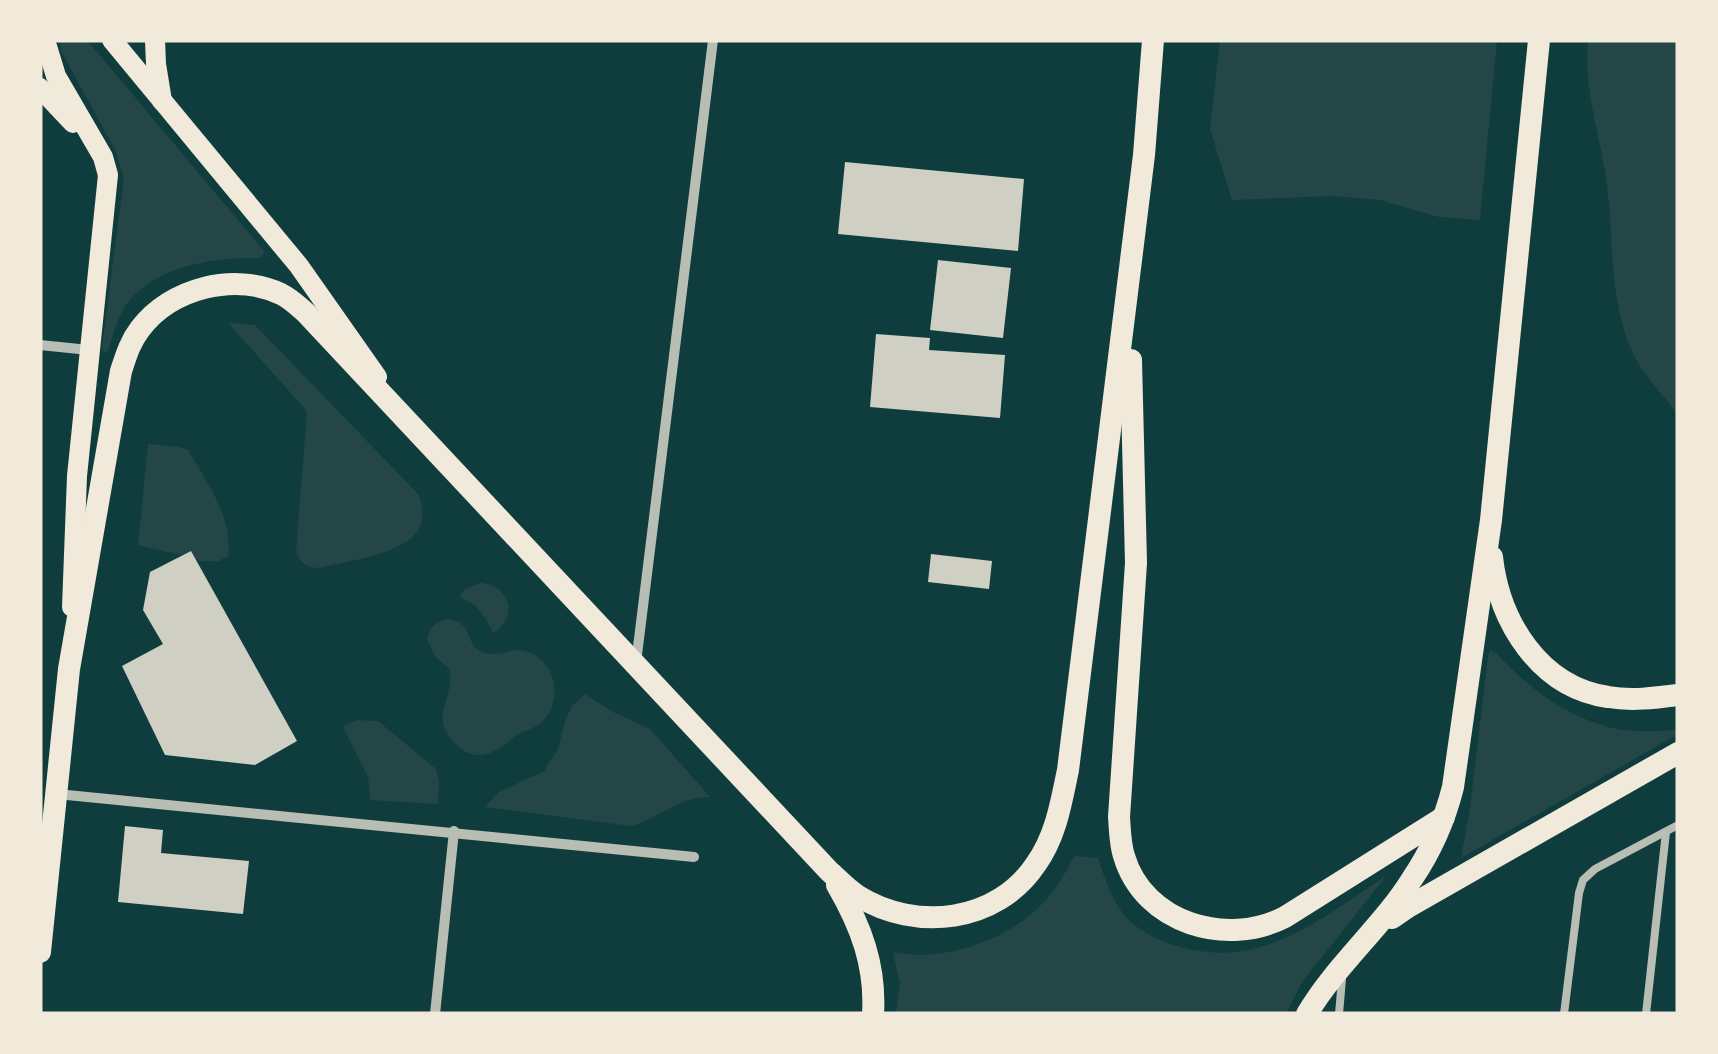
<svg xmlns="http://www.w3.org/2000/svg" width="1718" height="1054" viewBox="0 0 1718 1054" font-family="'Roboto Condensed',sans-serif">
	<rect width="100%" height="100%" fill="#0f3d3e"/>
	<g fill="#244646">
		<path d="M 59,40 L 87,40 L 264,251 L 263,256 L 259,258 C 215,257 159,265 129,301 C 118,315 113,334 108,351 L 104,353 L 102,346 L 124,178 L 115,150 L 61,51 Z"/>
		<path d="M 1220,40 L 1497,40 L 1480,220 L 1439,217 L 1380,200 L 1332,196 L 1232,200 L 1210,129 Z"/>
		<path d="M 1588,40 L 1678,40 L 1678,415 C 1666,398 1651,383 1640,366 C 1607,311 1615,245 1607,185 C 1601,136 1583,90 1588,40 Z"/>
		<path d="M 228,323 L 255,325 L 419,495 C 422,505 424,517 420,527 C 406,555 346,561 318,568 C 305,567 300,563 296,552 L 307,411 Z"/>
		<path d="M 148,444 L 178,447 L 188,450 C 207,483 233,517 228,556 L 219,561 L 197,561 L 191,551 L 181,555 L 138,545 Z"/>
		<path d="M 480,583 C 511,585 519,617 493,633 C 486,617 477,603 459,597 L 464,590 Z"/>
		<path d="M 446,619 C 476,621 463,644 482,652 C 502,660 517,639 541,660 C 559,675 559,706 542,722 C 534,730 523,730 515,736 C 496,752 477,766 455,743 C 450,738 444,731 443,723 C 441,706 453,689 450,670 L 435,656 L 427,639 C 430,627 434,623 446,619 Z"/>
		<path d="M 1490,650 L 1496,653 C 1529,689 1573,722 1623,730 C 1641,732 1660,731 1678,730 L 1678,734 L 1461,858 L 1470,808 L 1488,656 Z"/>
		<path d="M 585,694 L 613,712 L 650,729 L 710,797 C 683,795 657,819 631,826 L 485,807 L 499,792 L 544,771 L 558,749 L 565,721 L 572,706 Z"/>
		<path d="M 357,720 L 378,721 L 436,769 L 439,782 L 438,804 L 370,800 L 368,777 L 343,727 Z"/>
		<path d="M 1074,856 L 1098,858 C 1113,903 1122,926 1168,943 C 1256,975 1318,921 1387,875 L 1302,982 L 1286,1014 L 896,1014 L 900,984 L 893,952 C 943,963 1009,940 1044,902 C 1057,888 1066,872 1074,856 Z"/>
	</g>
	<g fill="#cfcfc3">
		<path d="M 845,162 L 1024,179 L 1018,251 L 838,234 Z"/>
		<path d="M 938,260 L 1011,268 L 1003,338 L 930,330 Z"/>
		<path d="M 876,334 L 930,338 L 929,350 L 1005,355 L 1000,418 L 870,407 Z"/>
		<path d="M 191,551 L 297,741 L 255,765 L 165,755 L 122,666 L 163,644 L 143,610 L 150,572 Z"/>
		<path d="M 931,554 L 992,561 L 989,589 L 928,582 Z"/>
		<path d="M 125,826 L 163,830 L 161,853 L 249,861 L 243,914 L 118,902 Z"/>
	</g>
	<g fill="none" stroke-linecap="round" stroke-linejoin="round">
		<g stroke="#b8beb3" stroke-width="8">
			<path d="M 1339,1014 L 1342,979"/>
			<path d="M 1564,1014 L 1579,893 L 1583,880 L 1595,869 L 1678,825"/>
			<path d="M 1646,1014 L 1666,832"/>
		</g>
		<g stroke="#b8beb3" stroke-width="10">
			<path d="M 40,345 L 89,350"/>
			<path d="M 636,663 L 713,40"/>
			<path d="M 57,794 L 694,857"/>
			<path d="M 435,1014 L 454,831"/>
		</g>
		<g stroke="#f1e9da" stroke-width="20">
			<path d="M 45,40 L 56,76 L 103,157 L 108,175 L 77,476 L 72,607"/>
			<path d="M 112,40 L 299,266 L 377,377"/>
			<path d="M 155,40 L 156,64 L 162,101"/>
			<path d="M 40,88 L 73,123"/>
		</g>
		<g stroke="#f1e9da" stroke-width="22">
			<path d="M 1131,360 L 1136,563 L 1119,817 C 1120,830 1120,844 1124,856 C 1144,924 1227,947 1285,917 L 1444,817"/>
			<path d="M 1492,557 C 1499,621 1539,687 1608,697 C 1631,701 1655,698 1678,695"/>
			<path d="M 837,885 C 861,926 876,966 873,1014"/>
			<path d="M 1392,918 L 1408,907 L 1678,753"/>
			<path d="M 40,952 L 69,669 L 121,371 C 126,356 130,342 140,329 C 171,288 234,272 281,294 C 291,299 298,306 306,313 L 829,871 C 838,879 847,889 858,896 C 916,932 997,923 1036,864 C 1056,836 1061,803 1068,770 L 1144,155 L 1153,40"/>
			<path d="M 1307,1014 C 1336,965 1382,927 1412,879 C 1431,851 1445,819 1453,787 L 1491,520 L 1539,40"/>
		</g>
	</g>
	<rect width="1718" height="1054" fill="none" stroke="#f1e9da" stroke-width="85"/>
</svg>
